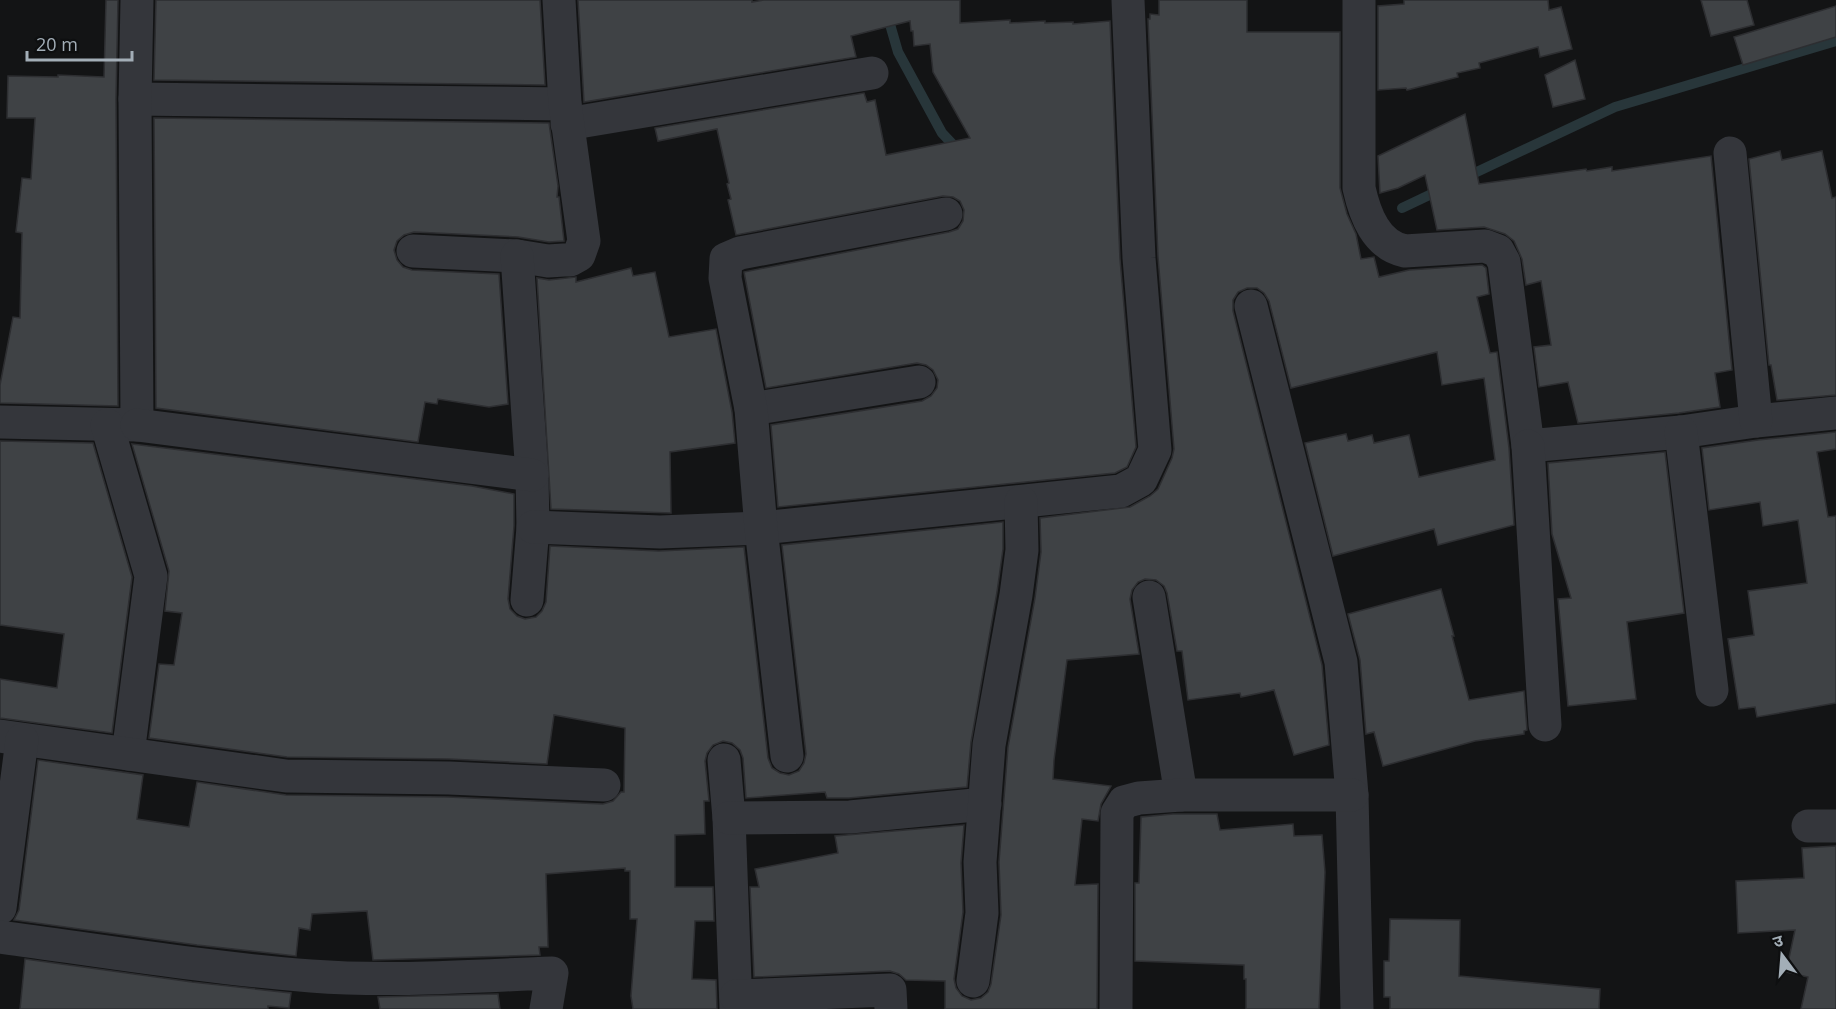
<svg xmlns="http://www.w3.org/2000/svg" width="1836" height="1009" viewBox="0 0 1836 1009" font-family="'Open Sans','Noto Sans Devanagari',sans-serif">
	<rect width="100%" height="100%" fill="#131415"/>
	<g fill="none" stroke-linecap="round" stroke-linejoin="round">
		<g stroke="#28363a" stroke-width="10">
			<path d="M 883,0 L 898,52 L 942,133 L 959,151"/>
			<path d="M 1464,178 L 1615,107 L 1836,41"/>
			<path d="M 1402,208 L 1442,189"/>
		</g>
	</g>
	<g fill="#3f4245" stroke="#2d2e31" stroke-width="1.5">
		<path d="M 106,0 L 118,0 L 116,99 L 118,406 L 0,403 L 0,385 L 13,317 L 20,318 L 22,233 L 16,232 L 22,178 L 31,179 L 35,118 L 7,118 L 8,76 L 58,77 L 58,75 L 104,77 Z"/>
		<path d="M 156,0 L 540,0 L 545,85 L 154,80 Z"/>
		<path d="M 578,0 L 752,0 L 752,2 L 764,0 L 960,0 L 960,23 L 993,21 L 1010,20 L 1010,23 L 1045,21 L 1045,23 L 1073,22 L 1073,24 L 1110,21 L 1120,259 L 1136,447 L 1127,467 L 1115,473 L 778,507 L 771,425 L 922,401 L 931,396 L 937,388 L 938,380 L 933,370 L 926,365 L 917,363 L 766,388 L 744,272 L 949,232 L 958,229 L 963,221 L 964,210 L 960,201 L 953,197 L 943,196 L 736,235 L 728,200 L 731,199 L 727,184 L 729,183 L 717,129 L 658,141 L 655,128 L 864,93 L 867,102 L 875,100 L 886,155 L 970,138 L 933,72 L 930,44 L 914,46 L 913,31 L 911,31 L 910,21 L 851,36 L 856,57 L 584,102 Z"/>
		<path d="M 1159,0 L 1247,0 L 1247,32 L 1340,32 L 1340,188 L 1347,214 L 1356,234 L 1361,259 L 1374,257 L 1379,277 L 1409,270 L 1482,265 L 1486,268 L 1489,294 L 1477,297 L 1490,353 L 1497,352 L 1509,448 L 1514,525 L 1438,545 L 1434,529 L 1333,556 L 1305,443 L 1346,434 L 1348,441 L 1372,435 L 1374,443 L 1409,435 L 1419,477 L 1495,460 L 1484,378 L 1442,385 L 1437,352 L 1291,388 L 1269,301 L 1264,293 L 1257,288 L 1247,288 L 1238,292 L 1233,300 L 1233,311 L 1322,665 L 1329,745 L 1294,755 L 1274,690 L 1241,697 L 1240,693 L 1188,700 L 1182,651 L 1177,651 L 1167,593 L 1164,586 L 1156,580 L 1145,579 L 1138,582 L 1132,590 L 1130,599 L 1139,654 L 1067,660 L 1054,760 L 1053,779 L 1111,786 L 1101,804 L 1098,821 L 1082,819 L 1075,885 L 1098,884 L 1097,1009 L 945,1009 L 945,981 L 906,980 L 899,974 L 890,971 L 754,977 L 750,887 L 759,887 L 755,869 L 838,853 L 835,836 L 964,825 L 961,863 L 963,912 L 954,979 L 956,988 L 962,996 L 971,1000 L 981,998 L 988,992 L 991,984 L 1001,915 L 999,862 L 1008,747 L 1035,598 L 1041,552 L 1040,518 L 1130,507 L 1150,496 L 1158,489 L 1172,458 L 1174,449 L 1158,257 L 1148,19 L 1150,19 L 1150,14 L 1159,15 Z"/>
		<path d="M 1404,0 L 1548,0 L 1549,10 L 1561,7 L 1572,49 L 1540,57 L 1538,47 L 1479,63 L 1480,68 L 1457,73 L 1458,77 L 1407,90 L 1406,88 L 1378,90 L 1378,6 L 1404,4 Z"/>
		<path d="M 1701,0 L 1747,0 L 1754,25 L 1711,36 Z"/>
		<path d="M 1836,6 L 1836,37 L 1743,65 L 1734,37 Z"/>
		<path d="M 1575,60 L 1585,99 L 1553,107 L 1545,75 Z"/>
		<path d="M 1465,114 L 1479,184 L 1586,169 L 1587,171 L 1612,167 L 1612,171 L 1711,156 L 1732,370 L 1715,373 L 1720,407 L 1679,413 L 1578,423 L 1568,382 L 1539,387 L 1534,347 L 1551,345 L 1541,281 L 1526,285 L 1522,259 L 1514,241 L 1505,234 L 1484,227 L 1437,230 L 1425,175 L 1398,188 L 1380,193 L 1378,156 Z"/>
		<path d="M 154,118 L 549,123 L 558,186 L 557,197 L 559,197 L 564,241 L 549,242 L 518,237 L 414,232 L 404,235 L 397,241 L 394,250 L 397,260 L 403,267 L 412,270 L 499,274 L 508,404 L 489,407 L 438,399 L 437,404 L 425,402 L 418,442 L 156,408 Z"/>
		<path d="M 1780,151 L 1782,160 L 1822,151 L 1832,198 L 1836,197 L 1836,395 L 1777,400 L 1771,365 L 1769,365 L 1749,159 Z"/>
		<path d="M 631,268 L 633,276 L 655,272 L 669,337 L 716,329 L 732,412 L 735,443 L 670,452 L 671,513 L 551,509 L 537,278 L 549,280 L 576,277 L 576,282 Z"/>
		<path d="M 1836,432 L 1836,449 L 1817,452 L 1828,517 L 1836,516 L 1836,703 L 1757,717 L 1755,707 L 1739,709 L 1728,639 L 1754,635 L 1748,591 L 1807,583 L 1798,520 L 1763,526 L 1760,502 L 1709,510 L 1702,448 L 1758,440 Z"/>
		<path d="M 0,441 L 93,443 L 132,577 L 112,733 L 0,718 L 0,679 L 57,688 L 64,634 L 0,625 Z"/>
		<path d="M 132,444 L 472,486 L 514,494 L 514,526 L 508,599 L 510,609 L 517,616 L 525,619 L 536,617 L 542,611 L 546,602 L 550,546 L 659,551 L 744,547 L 768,758 L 772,768 L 780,773 L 789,775 L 799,771 L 804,763 L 806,754 L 782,545 L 1003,522 L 1003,549 L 997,592 L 971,742 L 967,787 L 849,798 L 827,798 L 825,792 L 746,798 L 743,758 L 740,750 L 732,743 L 723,741 L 713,745 L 707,753 L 705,761 L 709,801 L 704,801 L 705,834 L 675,835 L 675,887 L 713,887 L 714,921 L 695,921 L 692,979 L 716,980 L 717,1009 L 633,1009 L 631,996 L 637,919 L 630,919 L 630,871 L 625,871 L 625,868 L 546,874 L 548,947 L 539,947 L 540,955 L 373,960 L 367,911 L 312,914 L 310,930 L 299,928 L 296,956 L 197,945 L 14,920 L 19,910 L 38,760 L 143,775 L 137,819 L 189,827 L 197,782 L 286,795 L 448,797 L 603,804 L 613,801 L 621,792 L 624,792 L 625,728 L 554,715 L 547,764 L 449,759 L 287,757 L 149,738 L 159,664 L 174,665 L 182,613 L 165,611 L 169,571 Z"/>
		<path d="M 1665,452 L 1684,613 L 1627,622 L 1636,699 L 1568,706 L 1558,599 L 1571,598 L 1552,534 L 1548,463 Z"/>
		<path d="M 1441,589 L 1454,636 L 1452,636 L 1469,700 L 1524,691 L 1527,730 L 1524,731 L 1524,734 L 1475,741 L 1383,766 L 1374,732 L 1366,734 L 1360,660 L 1348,614 Z"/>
		<path d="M 1173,814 L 1217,814 L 1220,830 L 1293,824 L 1294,836 L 1322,835 L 1325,872 L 1319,1009 L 1246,1009 L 1246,979 L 1244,979 L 1244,965 L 1135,961 L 1135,883 L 1139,883 L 1141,817 Z"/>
		<path d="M 1836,846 L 1836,1009 L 1801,1009 L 1808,977 L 1786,972 L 1795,930 L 1738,933 L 1736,881 L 1804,878 L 1802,848 Z"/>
		<path d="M 1390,919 L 1460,920 L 1459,976 L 1600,989 L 1599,1009 L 1390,1009 L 1390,997 L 1384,997 L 1384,961 L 1389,961 Z"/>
		<path d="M 25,959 L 192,982 L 291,993 L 289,1008 L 268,1006 L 268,1009 L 20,1009 Z"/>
		<path d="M 498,994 L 500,1009 L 380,1009 L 378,997 Z"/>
	</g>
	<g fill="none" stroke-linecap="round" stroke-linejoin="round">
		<g stroke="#34363b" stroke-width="33">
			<path d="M 1359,0 L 1359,188 C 1365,215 1376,245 1405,251 L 1485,246 L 1498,251 L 1504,262 L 1528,446 L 1681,432 L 1756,421 L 1836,413"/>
			<path d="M 135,99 L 565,104"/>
			<path d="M 567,124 L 872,73"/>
			<path d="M 1730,153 L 1756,421"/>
			<path d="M 413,251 L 517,256 L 548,261 L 564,260 L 570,260 L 579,255 L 584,241 L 565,104 L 559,0"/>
			<path d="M 517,256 L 532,475 L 533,527 L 527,600"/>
			<path d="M 1251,306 L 1341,662 L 1352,795 L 1357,1009"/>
			<path d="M 751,409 L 919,382"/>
			<path d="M 0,422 L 137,425 L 135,99 L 137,0"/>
			<path d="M 107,425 L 151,576 L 128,754"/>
			<path d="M 137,425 L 532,475"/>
			<path d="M 1681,432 L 1712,690"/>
			<path d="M 1528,446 L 1545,725"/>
			<path d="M 533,527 L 660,532 L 761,528 L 1121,491 L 1141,480 L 1155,450 L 1139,258 L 1128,0"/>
			<path d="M 1149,597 L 1181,795"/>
			<path d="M 0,736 L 286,776 L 449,778 L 604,785"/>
			<path d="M 787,756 L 761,528 L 751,409 L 725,278 L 726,259 L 740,253 L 946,214"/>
			<path d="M 724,760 L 729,818 L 736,1009"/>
			<path d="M 729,818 L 850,817 L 985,804"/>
			<path d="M 1808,826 L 1836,826"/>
			<path d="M 0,908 L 22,740"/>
			<path d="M 0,937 C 104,951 207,968 311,976 C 391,982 473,976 552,973 L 546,1009"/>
			<path d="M 973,981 L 982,913 L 980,862 L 989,745 L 1016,595 L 1022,550 L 1021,502"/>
			<path d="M 736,996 L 890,990 L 891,1009"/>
			<path d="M 1116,1009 L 1117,813 L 1124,802 L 1139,798 L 1181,795 L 1352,795"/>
		</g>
	</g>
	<g transform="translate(1782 955) rotate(344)" stroke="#0e0f10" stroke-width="4.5" paint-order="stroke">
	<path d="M0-4.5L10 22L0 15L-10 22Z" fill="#a3aeb7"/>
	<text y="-9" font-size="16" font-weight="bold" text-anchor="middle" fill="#a3aeb7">उ</text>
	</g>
	<path d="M27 51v9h105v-9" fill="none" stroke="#a3aeb7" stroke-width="3"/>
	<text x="36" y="51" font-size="18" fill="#a3aeb7" stroke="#0e0f10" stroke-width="4.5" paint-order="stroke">20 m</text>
</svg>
